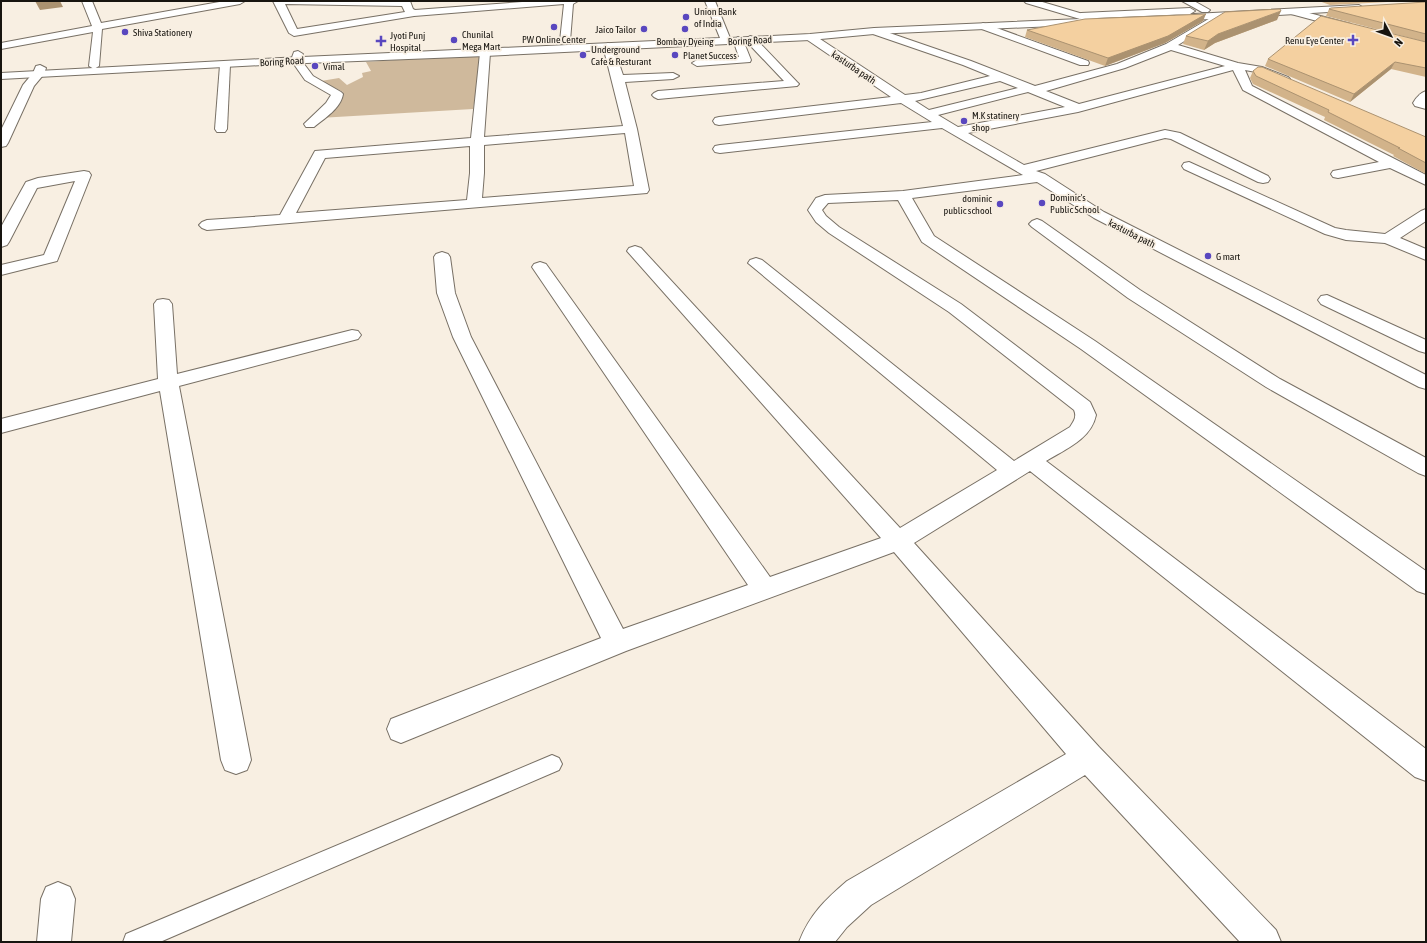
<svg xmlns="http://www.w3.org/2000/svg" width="1427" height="943" viewBox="0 0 1427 943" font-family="'Asap Condensed',sans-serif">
	<rect width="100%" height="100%" fill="#f8efe2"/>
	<path fill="#cfb99c" d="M 482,54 L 473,109 L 319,118 L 338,102 L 343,92 L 321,81 L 339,78 L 347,85 L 363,77 L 362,73 L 371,71 L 366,62 Z"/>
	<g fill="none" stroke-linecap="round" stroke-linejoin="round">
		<defs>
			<path id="lane" d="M 552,755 L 559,758 L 562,764 L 559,770 L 160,942 L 123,942 L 126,934 Z"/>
			<g id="street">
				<path d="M 82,1 L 92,1 L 101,23 L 225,1 L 245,1 L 240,4 L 102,29 L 99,66 L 94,69 L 89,66 L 93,32 L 1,49 L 1,43 L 92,26 Z"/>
				<path d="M 273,1 L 410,1 L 413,9 L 415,10 L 536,1 L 578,1 L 573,4 L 570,41 L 565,44 L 560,41 L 564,4 L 414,16 L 294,36 L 289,33 ZM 285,4 L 402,6 L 405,12 L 297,29 Z"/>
				<path d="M 1024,1 L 1039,1 L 1083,14 L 1085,16 L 1080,19 L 1026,3 Z"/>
				<path d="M 1182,1 L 1194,1 L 1210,10 L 1208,12 L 1202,12 Z"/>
				<path d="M 1294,9 L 1351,24 L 1352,26 L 1347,29 L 1291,14 L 1289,12 Z"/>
				<path d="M 1212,17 L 1215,18 L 1217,20 L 1215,22 L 1178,45 L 1238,63 L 1262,67 L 1288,77 L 1290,79 L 1288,81 L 1284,82 L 1256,72 L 1245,70 L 1252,86 L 1426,175 L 1426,185 L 1390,168 L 1338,178 L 1333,177 L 1331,174 L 1333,171 L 1379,162 L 1243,90 L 1233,70 L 1078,112 L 968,133 L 1024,165 L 1165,130 L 1180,133 L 1268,176 L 1270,179 L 1268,182 L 1263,183 L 1258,182 L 1171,139 L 1165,138 L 1036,171 L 1045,174 L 1104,212 L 1426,375 L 1426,389 L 1419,387 L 1094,218 L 1037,182 L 912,198 L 934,236 L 1095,341 L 1426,571 L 1426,594 L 1417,591 L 1081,349 L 922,242 L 898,200 L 828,203 L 822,210 L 826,216 L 839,227 L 961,304 L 1090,402 L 1096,415 C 1091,439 1066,449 1046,461 L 1426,749 L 1426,781 L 1415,777 L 1030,471 L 914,543 L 1099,747 L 1276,930 L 1281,942 L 1240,942 L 1085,775 L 871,905 L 847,927 L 835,942 L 799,942 C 810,914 825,900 847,881 L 1066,754 L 894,552 L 626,651 L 401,743 L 391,739 L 387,729 L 391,719 L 601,638 L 453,337 L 437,293 L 434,257 L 436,254 L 442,252 L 448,254 L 450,257 L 455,293 L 471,337 L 623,629 L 748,585 L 532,267 L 534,264 L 540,262 L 546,264 L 770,577 L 881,538 L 627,251 L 629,248 L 635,246 L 641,248 L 900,528 L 997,470 L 748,263 L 750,260 L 756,258 L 762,260 L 1014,461 L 1070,427 C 1074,421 1077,417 1074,410 L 949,312 L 829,233 L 816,222 L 808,210 L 816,198 L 825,195 L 903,191 L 1023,175 L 942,128 L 720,153 L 715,152 L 713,149 L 715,146 L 720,145 L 932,122 L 901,103 L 719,125 L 715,124 L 713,121 L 715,118 L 719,117 L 891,97 L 806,39 L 805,37 L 806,35 L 814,35 L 905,95 L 921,93 L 990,76 L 963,65 L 870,33 L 869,31 L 870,29 L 878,29 L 971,61 L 1035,86 L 1117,64 L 1166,44 ZM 1171,50 L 1225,66 L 1079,104 L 1046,91 L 1125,68 ZM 1000,81 L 1018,88 L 929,110 L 915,101 ZM 1028,92 L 1065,107 L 958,127 L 938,115 Z"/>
				<path d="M 983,23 L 1088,61 L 1089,63 L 1088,65 L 1080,65 L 979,28 L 978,26 Z"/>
				<path d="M 750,36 L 754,37 L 797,82 L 799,84 L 797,86 L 658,99 L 654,97 L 652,95 L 654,93 L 658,91 L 784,81 L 746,41 L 745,39 Z"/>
				<path d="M 738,37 L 743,40 L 751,60 L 750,62 L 697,66 L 692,63 L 697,60 L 739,57 L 733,40 Z"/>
				<path d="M 608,43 L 613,46 L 623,75 L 673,73 L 679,76 L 673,79 L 625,82 L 637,129 L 649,190 L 647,193 L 207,230 L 202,228 L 199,225 L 202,222 L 207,220 L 280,215 L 315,151 L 471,138 L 480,53 L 485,50 L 490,53 L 484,137 L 623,126 L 603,46 ZM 625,133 L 634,186 L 482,198 L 484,173 L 484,145 ZM 470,146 L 470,173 L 467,200 L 296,213 L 325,158 Z"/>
				<path d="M 298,51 L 303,54 L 301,60 L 313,76 L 341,92 L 343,94 C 341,108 325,118 314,127 L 306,127 L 304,124 L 326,103 L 331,95 L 305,80 L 291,60 L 294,52 Z"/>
				<path d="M 225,62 L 230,65 L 227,129 L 225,132 L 217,132 L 215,129 L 220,65 Z"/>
				<path d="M 40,65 L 46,68 L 44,74 L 34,86 L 8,143 L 6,146 L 1,147 L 1,130 L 23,85 L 33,73 L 36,66 Z"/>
				<path d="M 1426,91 L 1426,109 L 1415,106 L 1413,103 C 1416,98 1420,93 1426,91 Z"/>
				<path d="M 1189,162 L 1335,228 L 1346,230 L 1385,234 L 1421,211 L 1426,209 L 1426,221 L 1400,238 L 1426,249 L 1426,260 L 1385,243 L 1346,240 L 1325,234 L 1184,169 L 1182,166 L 1184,163 Z"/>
				<path d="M 84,171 L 89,172 L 91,175 L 57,261 L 1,275 L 1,265 L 44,255 L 75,181 L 37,188 L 9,242 L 7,245 L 1,247 L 1,227 L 26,182 L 38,178 Z"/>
				<path d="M 1037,219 L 1042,221 L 1140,290 L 1280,379 L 1426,458 L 1426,476 L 1418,473 L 1266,387 L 1128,298 L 1032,227 L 1029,224 L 1032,221 Z"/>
				<path d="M 1327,295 L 1426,340 L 1426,353 L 1419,351 L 1321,304 L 1318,300 L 1321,296 Z"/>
				<path d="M 163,299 L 169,300 L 172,304 L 177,374 L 352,330 L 358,331 L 361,335 L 358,339 L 179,386 L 251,760 L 247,770 L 236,774 L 225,770 L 221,760 L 160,391 L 1,433 L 1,419 L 158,379 L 154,304 L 157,300 Z"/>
				<path d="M 58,882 L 70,887 L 75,899 L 71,942 L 37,942 L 41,899 L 46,887 Z"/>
			</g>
			<g id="secondary">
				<path d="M 705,1 L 715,1 L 730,38 L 810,34 L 874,28 L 1081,19 L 1076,16 L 1081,13 L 1190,8 L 1195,11 L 1190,14 L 1097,18 L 1102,21 L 1097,24 L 874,34 L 810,40 L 485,56 L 281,64 L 1,79 L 1,73 L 281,58 L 720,38 Z"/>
				<path d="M 1359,5 L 1364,8 L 1362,10 L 1176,21 L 1171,18 L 1176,15 Z"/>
			</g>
		</defs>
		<use href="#lane" stroke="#787065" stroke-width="2"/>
		<use href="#street" stroke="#787065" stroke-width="2"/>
		<use href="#secondary" stroke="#787065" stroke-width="2"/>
		<use href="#lane" fill="#fff" fill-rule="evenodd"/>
		<use href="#street" fill="#fff" fill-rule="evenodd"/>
		<use href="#secondary" fill="#fff" fill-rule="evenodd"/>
	</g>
	<g fill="#d2b38a">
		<path d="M 1319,1 L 1407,1 L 1330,5 Z"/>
		<path d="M 1426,2 L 1426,42 L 1326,16 L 1329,9 Z"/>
		<path d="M 1277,20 L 1215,43 L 1204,50 L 1183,44 L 1186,36 Z"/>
		<path d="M 1203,21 L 1165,43 L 1105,66 L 1025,37 L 1027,30 Z"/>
		<path d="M 1426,42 L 1426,77 L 1391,69 L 1350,102 L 1265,66 L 1268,59 Z"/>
		<path d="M 1253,71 L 1426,137 L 1426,174 L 1393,156 L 1394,155 L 1324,120 L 1325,117 L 1253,84 L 1250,78 Z"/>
	</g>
	<g fill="#ab9270">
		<path d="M 35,1 L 60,1 L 63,7 L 40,10 Z"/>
		<path d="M 1281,11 L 1277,20 L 1215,43 L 1204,50 L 1208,41 L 1218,34 Z"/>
		<path d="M 1206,14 L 1203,21 L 1165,43 L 1105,66 L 1108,58 Z"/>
		<path d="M 1395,62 L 1391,69 L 1350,102 L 1354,94 Z"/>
	</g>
	<g fill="#f4d0a0" stroke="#ab9270">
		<path d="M 1426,2 L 1426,34 L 1329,9 L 1331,8 Z"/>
		<path d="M 1280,9 L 1281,11 L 1218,34 L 1208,41 L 1186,36 L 1225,12 Z"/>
		<path d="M 1206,14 L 1168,36 L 1108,58 L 1027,30 L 1085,19 Z"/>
		<path d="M 1321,16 L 1426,42 L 1426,68 L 1395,62 L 1354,94 L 1268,59 Z"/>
		<path d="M 1258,67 L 1262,67 L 1426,137 L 1426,163 L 1398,148 L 1400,148 L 1328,112 L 1329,110 L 1256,76 L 1253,71 Z"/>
	</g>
	<g fill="#5947bf" stroke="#f8efe2" stroke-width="1.5">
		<circle cx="686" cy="17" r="4"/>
		<circle cx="554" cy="27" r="4"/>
		<circle cx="644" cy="29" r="4"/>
		<circle cx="685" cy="29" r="4"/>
		<circle cx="125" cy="32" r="4"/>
		<circle cx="454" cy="40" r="4"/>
		<path d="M1351 34h4v4h4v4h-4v4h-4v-4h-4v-4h4z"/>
		<path d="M379 35h4v4h4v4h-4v4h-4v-4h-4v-4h4z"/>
		<circle cx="583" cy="55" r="4"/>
		<circle cx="675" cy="55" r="4"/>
		<circle cx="315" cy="66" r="4"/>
		<circle cx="964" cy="121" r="4"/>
		<circle cx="1042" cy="203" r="4"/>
		<circle cx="1000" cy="204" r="4"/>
		<circle cx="1208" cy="256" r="4"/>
	</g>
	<g text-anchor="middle" stroke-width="3.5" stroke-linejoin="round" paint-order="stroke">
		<g font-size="10" fill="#17140f" stroke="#f8efe2" text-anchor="start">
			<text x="694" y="15">Union Bank<tspan x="694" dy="12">of India</tspan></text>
			<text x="636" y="33" text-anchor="end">Jaico Tailor</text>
			<text x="133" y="36">Shiva Stationery</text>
			<text x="462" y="38">Chunilal<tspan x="462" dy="12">Mega Mart</tspan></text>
			<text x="390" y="39">Jyoti Punj<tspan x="390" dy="12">Hospital</tspan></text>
			<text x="554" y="43" text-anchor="middle">PW Online Center</text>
			<text x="1344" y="44" text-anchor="end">Renu Eye Center</text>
			<text x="685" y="45" text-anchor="middle">Bombay Dyeing</text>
			<text x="591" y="53">Underground<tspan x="591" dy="12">Cafe &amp; Resturant</tspan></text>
			<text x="683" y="59">Planet Success</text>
			<text x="323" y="70">Vimal</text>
			<text x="972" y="119">M.K statinery<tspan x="972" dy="12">shop</tspan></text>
			<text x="1050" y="201">Dominic's<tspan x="1050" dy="12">Public School</tspan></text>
			<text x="992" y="202" text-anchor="end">dominic<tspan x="992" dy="12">public school</tspan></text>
			<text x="1216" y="260">G mart</text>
		</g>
		<g font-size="10" fill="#17140f" stroke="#f8efe2">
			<text transform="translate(750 40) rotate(-3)" y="4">Boring Road</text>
			<text transform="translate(282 61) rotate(-3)" y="4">Boring Road</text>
			<text transform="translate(854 67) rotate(34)" y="4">kasturba path</text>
			<text transform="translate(1132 233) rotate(27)" y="4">kasturba path</text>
		</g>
	</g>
	<rect width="1427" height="943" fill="none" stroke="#17140f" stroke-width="4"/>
	<g transform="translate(1391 36) rotate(131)" stroke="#f8efe2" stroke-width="3" paint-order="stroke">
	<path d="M0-3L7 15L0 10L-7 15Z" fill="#17140f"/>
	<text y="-6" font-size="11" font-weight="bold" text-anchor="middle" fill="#17140f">N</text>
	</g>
</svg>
